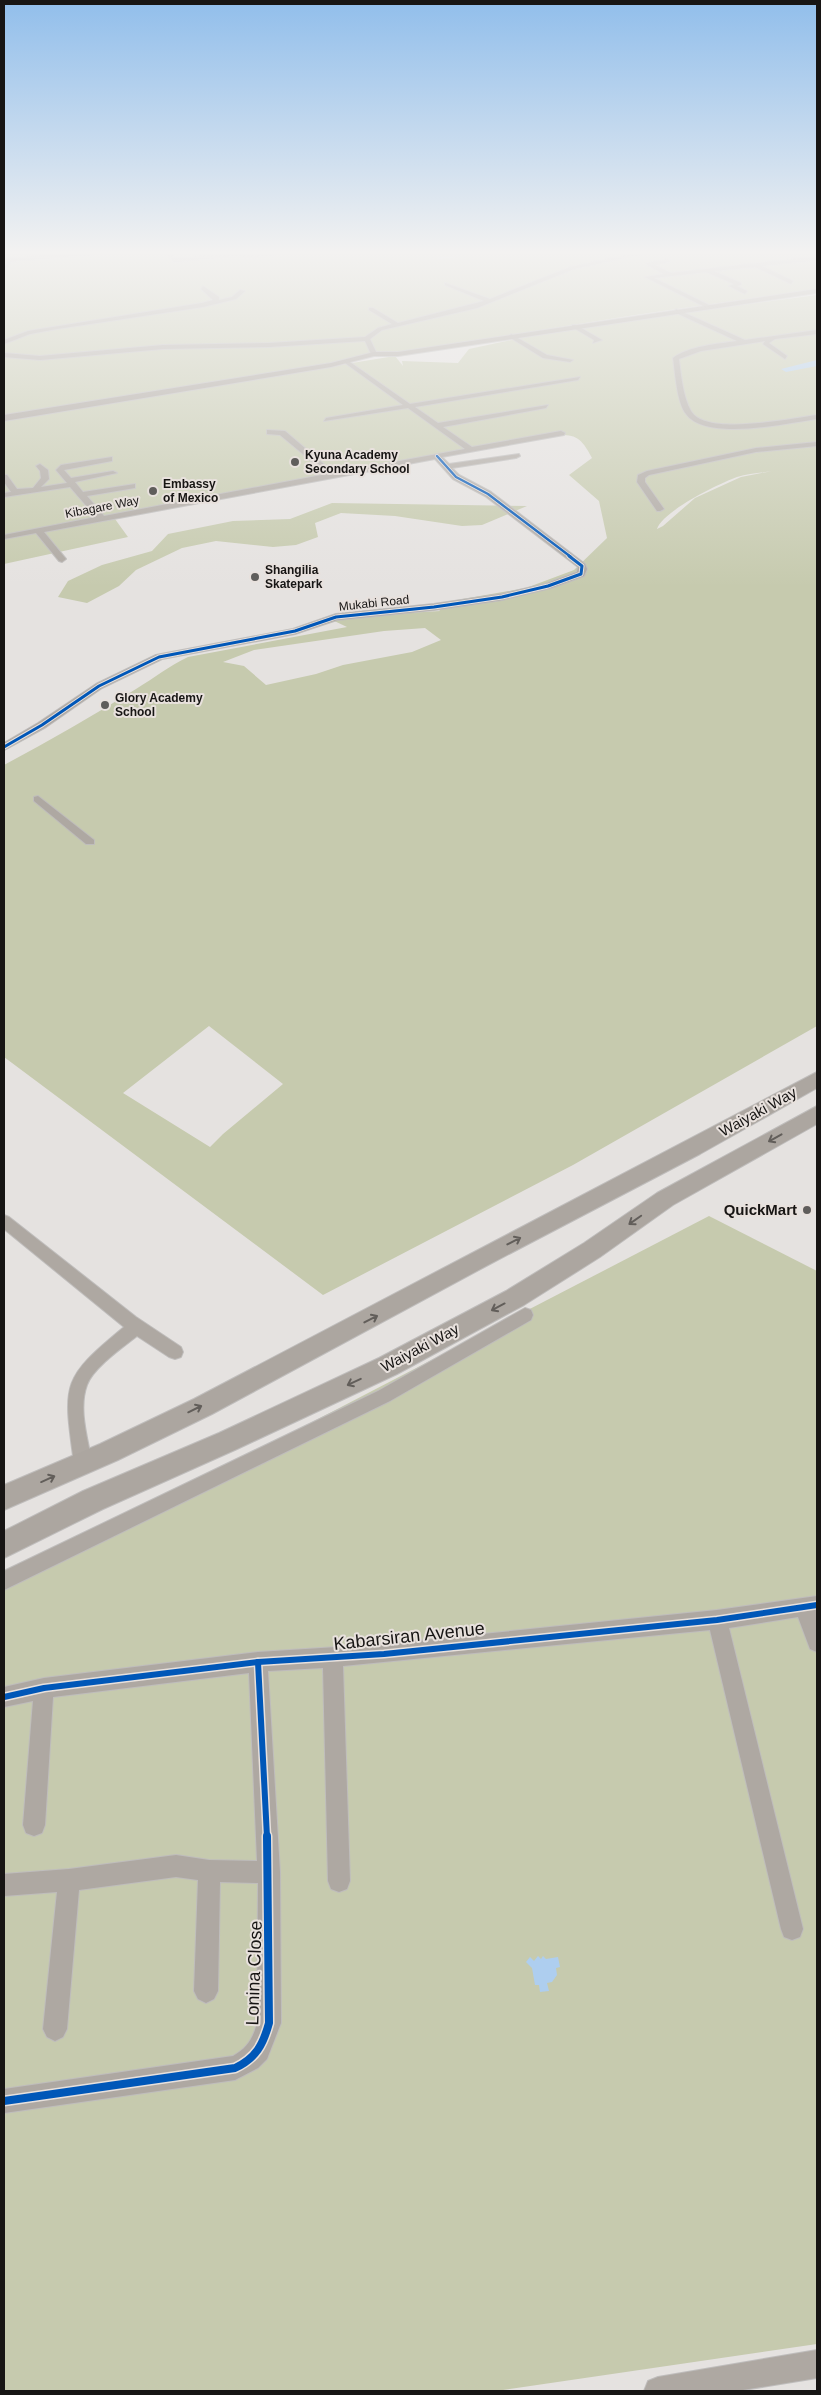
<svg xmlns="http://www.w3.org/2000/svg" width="821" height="2395" viewBox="0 0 821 2395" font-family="Arial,sans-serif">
	<rect width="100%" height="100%" fill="#e5e2e0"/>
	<g fill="#c6caae" fill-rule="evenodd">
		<path d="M 4,251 L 97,251 L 4,258 Z"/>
		<path d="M 147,251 L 817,251 L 817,289 L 635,315 L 4,415 L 4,261 Z"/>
		<path d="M 817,295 L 817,1026 L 573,1165 L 323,1295 L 4,1057 L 4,765 C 49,741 93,716 136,689 C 154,678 169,666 188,657 L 347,627 L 328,618 L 440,611 L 434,604 L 526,588 L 574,570 L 607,538 L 599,501 L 569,475 L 592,458 C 579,433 574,435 548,435 L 115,519 L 128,537 L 4,564 L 4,420 L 395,356 L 403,366 L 402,361 L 458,363 L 469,349 L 526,337 L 593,325 ZM 772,471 L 741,477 L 695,498 L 663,526 L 657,529 C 663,511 718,484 737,477 C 748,473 761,473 772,471 ZM 425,628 L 441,640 L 412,652 L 343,665 L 316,674 L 266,685 L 244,666 L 223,662 L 254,650 L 384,631 ZM 209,1026 L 283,1084 L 223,1134 L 210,1147 L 123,1093 Z"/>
		<path d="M 332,503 L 527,506 L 482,525 L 462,526 L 395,516 L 341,513 L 315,523 L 318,537 L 296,545 L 273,547 L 216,541 L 182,548 L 136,570 L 119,586 L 87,603 L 58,597 L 68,581 L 102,565 L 152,551 L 168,534 L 233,521 L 290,519 Z"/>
		<path d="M 709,1216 L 817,1271 L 817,2344 L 496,2391 L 4,2391 L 4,1582 Z"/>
	</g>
	<path fill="#aeceef" d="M 538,1956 L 541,1959 L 543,1956 L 546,1959 L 558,1957 L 560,1967 L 556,1968 L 557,1975 L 552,1982 L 547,1983 L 549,1991 L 540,1992 L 539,1985 L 535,1985 L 532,1968 L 526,1962 L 530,1957 L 534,1961 Z"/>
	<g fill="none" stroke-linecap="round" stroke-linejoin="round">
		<path stroke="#aeceef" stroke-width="1" d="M 438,258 L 455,257 L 463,253 L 525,251"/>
		<path fill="#aeceef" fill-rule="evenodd" d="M 817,360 L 817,366 L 786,372 L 781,369 Z"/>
		<defs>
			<g id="minor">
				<path d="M 164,251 L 169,251 L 175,258 L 236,252 L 283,254 L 249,258 L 236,256 L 174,262 Z"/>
				<path d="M 644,251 L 656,251 L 574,269 L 477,308 L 382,330 L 370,339 L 377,354 L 374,356 L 371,354 L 365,341 L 269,347 L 163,349 L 40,360 L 4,357 L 4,353 L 40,356 L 163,345 L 269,343 L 365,337 L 378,328 L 392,324 L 369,310 L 369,308 L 373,308 L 398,323 L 484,301 L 445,285 L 445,283 L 490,299 L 570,267 Z"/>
				<path d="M 817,256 L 817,260 L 762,266 L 793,281 L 791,284 L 755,267 L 714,271 L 741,283 L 741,285 L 737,286 L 747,291 L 745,294 L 729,286 L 734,284 L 706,272 L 654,278 L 711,306 L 709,309 L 645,277 L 664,274 L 647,265 L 647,263 L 668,259 L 670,262 L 655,265 L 671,273 Z"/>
				<path d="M 8,258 L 13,259 L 4,272 L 4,266 Z"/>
				<path d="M 203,286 L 219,297 L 219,300 L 232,297 L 240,290 L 245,291 L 236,299 L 203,307 L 57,329 L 30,334 L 4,344 L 4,340 L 28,331 L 202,303 L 213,300 L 201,289 Z"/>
				<path d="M 676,309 L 745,340 L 817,330 L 817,334 L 775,339 L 769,343 L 787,356 L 785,359 L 763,344 L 765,341 L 701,351 L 679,359 C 681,375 683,397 691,411 C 706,437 792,418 817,415 L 817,419 C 788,423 706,442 686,414 C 677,403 675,372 673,358 C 689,346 717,344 737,341 L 674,312 Z"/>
				<path d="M 572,325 L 576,325 L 602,340 L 593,343 L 594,340 L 572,327 Z"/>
				<path d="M 511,334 L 547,355 L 573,360 L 570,362 L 543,358 L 509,337 Z"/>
				<path d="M 347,360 L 410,404 L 580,377 L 578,380 L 415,407 L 438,423 L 548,405 L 546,408 L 443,427 L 472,447 L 561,431 L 565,433 L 564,435 L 442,457 L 449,464 L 519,454 L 520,456 L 516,458 L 452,468 L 459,475 L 491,492 L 585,564 L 587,569 L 584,576 L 551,588 L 502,600 L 434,610 L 337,620 L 295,634 L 162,659 L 102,688 L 46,727 L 4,750 L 4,743 L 38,723 L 96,684 L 156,655 L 293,629 L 336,614 L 434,604 L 502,594 L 545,584 L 577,572 L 578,567 L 485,496 L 453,479 L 435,459 L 44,532 L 66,559 L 62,562 L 59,561 L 36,533 L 4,539 L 4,535 L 96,517 L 70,487 L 4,497 L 4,493 L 11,492 L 4,482 L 4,475 L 7,475 L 17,489 L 33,488 L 41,478 L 40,471 L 36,466 L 40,464 L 48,470 L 49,479 L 41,487 L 67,483 L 56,470 L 61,465 L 112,457 L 112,461 L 64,470 L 71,478 L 113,471 L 117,473 L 75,482 L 83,492 L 135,484 L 135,488 L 87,496 L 104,516 L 327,474 L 280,435 L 267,434 L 267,430 L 285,431 L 334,473 L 465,449 L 408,408 L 324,421 L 326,418 L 403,405 L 345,363 Z"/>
				<path d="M 817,442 L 817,446 L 756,452 L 649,475 L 645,478 L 645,482 L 664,509 L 660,511 L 657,511 L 637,482 L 638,475 L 647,471 L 756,448 Z"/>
				<path d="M 38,796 L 94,840 L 94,844 L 86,844 L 34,801 L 34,797 Z"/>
				<path d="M 4,1215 L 9,1217 L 136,1317 L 181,1347 L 183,1352 L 181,1357 L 175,1359 L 169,1357 L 137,1336 C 123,1347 93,1368 87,1385 C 78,1409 88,1439 92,1463 L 89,1469 L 83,1471 L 77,1469 L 74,1463 C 63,1383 61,1379 124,1327 L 4,1229 Z"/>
				<path d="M 525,1308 L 531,1310 L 533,1315 L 531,1320 L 390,1401 L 4,1590 L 4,1571 L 378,1391 Z"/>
				<path d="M 817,1596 L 817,1652 L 810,1649 L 798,1617 L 729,1628 L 803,1929 L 800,1937 L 792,1940 L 784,1937 L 781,1929 L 710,1630 L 343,1666 L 350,1881 L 347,1889 L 339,1892 L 331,1889 L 328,1881 L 323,1668 L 268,1671 L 280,1872 L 281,2023 L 267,2059 L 258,2068 L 235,2080 L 4,2113 L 4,2089 L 233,2056 C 247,2048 253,2039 257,2023 L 258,1883 L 220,1882 L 218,1991 L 214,1999 L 206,2003 L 198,1999 L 194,1991 L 198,1880 L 176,1877 L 79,1890 L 67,2029 L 63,2037 L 55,2041 L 47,2037 L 43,2029 L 57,1892 L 4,1896 L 4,1874 L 69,1869 L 176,1855 L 209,1860 L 257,1861 L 249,1673 L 53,1697 L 45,1825 L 42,1833 L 34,1836 L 26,1833 L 23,1825 L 33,1701 L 4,1707 L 4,1687 L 44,1678 L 258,1652 L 384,1644 L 717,1610 Z"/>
				<path d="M 817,2350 L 817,2378 L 737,2391 L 644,2391 L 648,2381 L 658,2377 Z"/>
			</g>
			<g id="major">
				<path d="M 100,251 L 139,251 L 4,262 L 4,258 Z"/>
				<path d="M 817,289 L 817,293 L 398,356 L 374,356 L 331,367 L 4,421 L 4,415 L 331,363 L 374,352 L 398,352 Z"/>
			</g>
			<g id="highway">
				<path d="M 817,1072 L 817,1088 L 700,1154 L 488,1265 L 212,1414 L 118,1460 L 4,1510 L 4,1485 L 100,1444 L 194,1399 Z"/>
				<path d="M 817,1106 L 817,1124 L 673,1205 L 600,1257 L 524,1305 L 397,1374 L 237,1449 L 103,1509 L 4,1558 L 4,1531 L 83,1491 L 219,1433 L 379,1358 L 506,1291 L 584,1243 L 657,1193 Z"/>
			</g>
		</defs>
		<use href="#minor" stroke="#bfbdbc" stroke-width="2"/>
		<use href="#major" stroke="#bfbdbc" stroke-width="2"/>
		<use href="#highway" stroke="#bfbdbc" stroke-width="2"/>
		<use href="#minor" fill="#aea8a2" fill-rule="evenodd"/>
		<use href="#major" fill="#a8a19a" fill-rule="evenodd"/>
		<use href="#highway" fill="#aca6a0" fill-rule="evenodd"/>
		<defs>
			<path id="cycleway-far3" d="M 437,456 L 456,477 L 488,494 L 571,557"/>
			<path id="cycleway-far2" d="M 4,747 L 42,725 L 99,686 L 159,657 L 295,631 L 336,617 L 434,607 L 502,597 L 548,586 L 581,574 L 582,566 L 569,556"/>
			<g id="cycleway-far1">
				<path d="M 258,1662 L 267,1837"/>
				<path d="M 4,1697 L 44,1688 L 258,1662 L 384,1654 L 717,1620 L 817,1605"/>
			</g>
			<path id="cycleway" d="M 4,2101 L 235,2068 C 256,2058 263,2045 269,2023 L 267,1836"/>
		</defs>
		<use href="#cycleway-far3" stroke="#e8e1dd" stroke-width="4"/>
		<use href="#cycleway-far2" stroke="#e8e1dd" stroke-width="5"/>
		<use href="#cycleway-far1" stroke="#e8e1dd" stroke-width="9"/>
		<use href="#cycleway" stroke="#e8e1dd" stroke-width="11"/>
		<use href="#cycleway-far3" stroke="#0057b8" stroke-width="2.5"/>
		<use href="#cycleway-far2" stroke="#0057b8" stroke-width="3"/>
		<use href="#cycleway-far1" stroke="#0057b8" stroke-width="6"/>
		<use href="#cycleway" stroke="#0057b8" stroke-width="8"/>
	</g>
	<defs><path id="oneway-shaft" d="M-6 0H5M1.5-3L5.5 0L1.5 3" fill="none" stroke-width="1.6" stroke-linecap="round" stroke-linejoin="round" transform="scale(1.25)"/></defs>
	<g stroke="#625e5a">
		<use href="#oneway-shaft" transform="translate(775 1138) rotate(151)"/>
		<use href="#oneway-shaft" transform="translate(635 1220) rotate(145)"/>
		<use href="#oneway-shaft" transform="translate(514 1241) rotate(-27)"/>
		<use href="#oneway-shaft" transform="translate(498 1307) rotate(152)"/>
		<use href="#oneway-shaft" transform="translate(371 1319) rotate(-27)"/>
		<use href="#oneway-shaft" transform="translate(354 1382) rotate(155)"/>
		<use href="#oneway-shaft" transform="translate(195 1409) rotate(-26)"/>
		<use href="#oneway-shaft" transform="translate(48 1479) rotate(-24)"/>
	</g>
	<linearGradient id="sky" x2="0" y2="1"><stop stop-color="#91beeb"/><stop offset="0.43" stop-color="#f3f2f1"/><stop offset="1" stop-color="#f3f2f1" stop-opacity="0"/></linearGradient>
	<rect width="821" height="587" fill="url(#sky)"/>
	<g fill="#5f5d5b" stroke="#e8e1dd" stroke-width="2">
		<circle cx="295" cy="462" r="5"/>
		<circle cx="153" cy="491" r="5"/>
		<circle cx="255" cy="577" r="5"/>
		<circle cx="105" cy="705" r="5"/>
		<circle cx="807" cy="1210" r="5"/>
	</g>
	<g text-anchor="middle" stroke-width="4" stroke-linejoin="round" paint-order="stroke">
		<g font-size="12" font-weight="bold" fill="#171514" stroke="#e8e1dd" text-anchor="start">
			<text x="305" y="459">Kyuna Academy<tspan x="305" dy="14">Secondary School</tspan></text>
			<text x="163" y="488">Embassy<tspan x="163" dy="14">of Mexico</tspan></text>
			<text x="265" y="574">Shangilia<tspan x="265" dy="14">Skatepark</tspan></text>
			<text x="115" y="702">Glory Academy<tspan x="115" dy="14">School</tspan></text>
		</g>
		<g font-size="12" fill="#171514" stroke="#e8e1dd">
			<text transform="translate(102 507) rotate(-11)" y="4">Kibagare Way</text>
			<text transform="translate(374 603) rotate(-6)" y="4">Mukabi Road</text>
		</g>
		<g font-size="15" fill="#171514" stroke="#e8e1dd">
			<text transform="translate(758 1112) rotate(-29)" y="5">Waiyaki Way</text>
			<text transform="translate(420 1348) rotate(-28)" y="5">Waiyaki Way</text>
		</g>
		<g font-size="15" font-weight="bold" fill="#171514" stroke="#e8e1dd" text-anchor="end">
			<text x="797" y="1215">QuickMart</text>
		</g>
		<g font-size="18" fill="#171514" stroke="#e8e1dd">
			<text transform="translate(409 1636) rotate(-6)" y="6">Kabarsiran Avenue</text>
			<text transform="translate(254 1973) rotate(-88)" y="6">Lonina Close</text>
		</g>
	</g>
	<rect width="821" height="2395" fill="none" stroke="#171514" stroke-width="10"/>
</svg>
